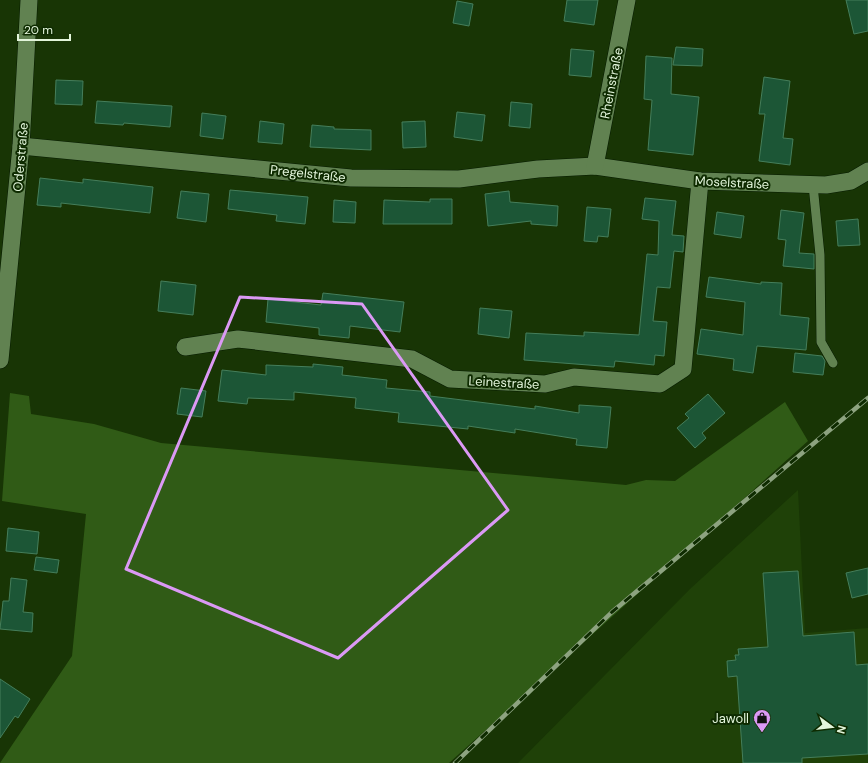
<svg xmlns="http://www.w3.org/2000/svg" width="868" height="763" viewBox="0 0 868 763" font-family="'DM Sans',sans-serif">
	<rect width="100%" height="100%" fill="#183505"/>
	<path fill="#1f4108" d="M 798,490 L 805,633 L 868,628 L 868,763 L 518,763 L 690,589 Z"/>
	<path fill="#305b16" d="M 10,393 L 29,396 L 31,414 L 94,424 L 161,443 L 626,485 L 646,480 L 675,481 L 785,402 L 808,441 L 449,763 L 0,763 L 72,656 L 86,514 L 2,501 Z"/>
	<g fill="#1c5636" stroke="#457e5b">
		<path d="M 567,0 L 598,0 L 594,25 L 564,21 Z"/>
		<path d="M 846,0 L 868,0 L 868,31 L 854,34 Z"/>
		<path d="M 457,1 L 473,4 L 469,26 L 453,23 Z"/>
		<path d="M 676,47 L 703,49 L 702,66 L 673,65 Z"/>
		<path d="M 571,49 L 594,51 L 591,77 L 569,75 Z"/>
		<path d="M 646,56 L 672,58 L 671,94 L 699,97 L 693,155 L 648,150 L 652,100 L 644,99 Z"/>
		<path d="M 764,77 L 790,81 L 783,138 L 793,139 L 790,165 L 759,161 L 765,114 L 759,114 Z"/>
		<path d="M 56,80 L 83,81 L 82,105 L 55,104 Z"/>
		<path d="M 97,101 L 172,106 L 170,127 L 124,123 L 123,125 L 95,123 Z"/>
		<path d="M 511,102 L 532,104 L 530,128 L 509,126 Z"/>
		<path d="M 457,112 L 485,115 L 482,141 L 454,137 Z"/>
		<path d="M 202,113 L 226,116 L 223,139 L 200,136 Z"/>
		<path d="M 260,121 L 284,124 L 282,144 L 258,142 Z"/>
		<path d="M 425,121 L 426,147 L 403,148 L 402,122 Z"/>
		<path d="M 312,125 L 334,127 L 334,129 L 371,130 L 371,150 L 310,147 Z"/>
		<path d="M 40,178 L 83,183 L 83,179 L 153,187 L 150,213 L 61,203 L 61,207 L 37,205 Z"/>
		<path d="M 230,190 L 308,197 L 305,224 L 276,221 L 277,215 L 228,209 Z"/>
		<path d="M 181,191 L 209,194 L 206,222 L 177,218 Z"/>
		<path d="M 509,191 L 510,202 L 558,206 L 557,226 L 531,224 L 531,221 L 488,226 L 485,194 Z"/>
		<path d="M 645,198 L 676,201 L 672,235 L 684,236 L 683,252 L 674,251 L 670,288 L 657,287 L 653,321 L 667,322 L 664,356 L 655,355 L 654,365 L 615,361 L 614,367 L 524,360 L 526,333 L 584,336 L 584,332 L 639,335 L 647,254 L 658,255 L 659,221 L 642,219 Z"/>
		<path d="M 430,199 L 452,199 L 452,224 L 383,224 L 384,200 L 430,202 Z"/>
		<path d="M 334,200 L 356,202 L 355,223 L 333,222 Z"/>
		<path d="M 587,207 L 611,209 L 608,237 L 598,236 L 597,242 L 584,241 Z"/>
		<path d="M 781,210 L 804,213 L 799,253 L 814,254 L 814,269 L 783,266 L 786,240 L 778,239 Z"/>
		<path d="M 717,212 L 744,216 L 741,238 L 714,234 Z"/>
		<path d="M 858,219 L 860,245 L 838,246 L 836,221 Z"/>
		<path d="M 709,277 L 761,284 L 761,282 L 782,283 L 780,315 L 809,318 L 806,350 L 757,346 L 753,373 L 733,370 L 734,359 L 697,354 L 701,329 L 743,335 L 745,302 L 706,297 Z"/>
		<path d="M 161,281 L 196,285 L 193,315 L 158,311 Z"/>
		<path d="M 323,293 L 404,302 L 400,332 L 350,326 L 349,338 L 319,335 L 319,328 L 266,322 L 268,299 L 321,305 Z"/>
		<path d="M 480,308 L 512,311 L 509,338 L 478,334 Z"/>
		<path d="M 795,353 L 822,356 L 825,361 L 823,375 L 793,372 Z"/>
		<path d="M 313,364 L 343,367 L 342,375 L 387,380 L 386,388 L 430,392 L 430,396 L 535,409 L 535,406 L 579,413 L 579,405 L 611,407 L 607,448 L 576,445 L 577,439 L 515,429 L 515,433 L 468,426 L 468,429 L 398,422 L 399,413 L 355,408 L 356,398 L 294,392 L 294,400 L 248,398 L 247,404 L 218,401 L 222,370 L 266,375 L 266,365 L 313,367 Z"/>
		<path d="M 181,388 L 206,391 L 202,417 L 177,414 Z"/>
		<path d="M 708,394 L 725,413 L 702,433 L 706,438 L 695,448 L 677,428 L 689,418 L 685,414 Z"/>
		<path d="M 8,528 L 39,532 L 37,554 L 6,551 Z"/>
		<path d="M 36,557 L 59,560 L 57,573 L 34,570 Z"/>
		<path d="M 868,568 L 868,594 L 852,598 L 846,573 Z"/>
		<path d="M 798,571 L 803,636 L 854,632 L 856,665 L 868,664 L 868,754 L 802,758 L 802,763 L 743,763 L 737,676 L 728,677 L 727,661 L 736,660 L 735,655 L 739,655 L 738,649 L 768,647 L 763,573 Z"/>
		<path d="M 11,578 L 27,580 L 23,612 L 33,613 L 32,632 L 0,629 L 3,601 L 9,601 Z"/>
		<path d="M 0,679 L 30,699 L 18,718 L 15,716 L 0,738 Z"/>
	</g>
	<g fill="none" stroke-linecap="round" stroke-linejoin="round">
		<defs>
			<path id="lane" d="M 813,185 L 820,255 L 821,342 L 833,363"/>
			<g id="street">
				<path d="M 21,146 L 351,178 L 459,179 L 538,169 L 595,166 L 700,181 L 826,185 L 851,181 L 868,171"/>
				<path d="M 595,166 L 627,0"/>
				<path d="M 185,347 L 238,339 L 412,359 L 450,379 L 545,384 L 574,377 L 660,384 L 683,369 L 700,181"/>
				<path d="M 0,360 L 21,146 L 29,0"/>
			</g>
		</defs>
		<use href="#lane" stroke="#061b00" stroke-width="10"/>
		<use href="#street" stroke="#061b00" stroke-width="18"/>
		<use href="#lane" stroke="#618251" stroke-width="9"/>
		<use href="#street" stroke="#618251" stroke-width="17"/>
		<defs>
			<path id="rail" d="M 455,763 L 612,612 L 868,398"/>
		</defs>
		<use href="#rail" stroke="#8da380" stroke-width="4.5"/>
		<use href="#rail" stroke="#0e2b00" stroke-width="3" stroke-dasharray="9" stroke-linecap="butt"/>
	</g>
	<path fill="none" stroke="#db99f5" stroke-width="3" stroke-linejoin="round" d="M 240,297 L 362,304 L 508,510 L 338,658 L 126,569 Z"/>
	<defs>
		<symbol id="shop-pin" viewBox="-11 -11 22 30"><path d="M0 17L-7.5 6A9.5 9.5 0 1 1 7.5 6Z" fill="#db99f5" stroke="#0e2b00"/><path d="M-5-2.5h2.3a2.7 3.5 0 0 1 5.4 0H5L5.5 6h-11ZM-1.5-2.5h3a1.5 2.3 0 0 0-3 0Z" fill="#111"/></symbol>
	</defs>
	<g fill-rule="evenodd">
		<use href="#shop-pin" x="752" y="708" width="20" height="27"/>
	</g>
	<g text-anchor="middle" stroke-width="4" stroke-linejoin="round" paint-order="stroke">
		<g font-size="13" fill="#e3f5db" stroke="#0e2b00">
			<text transform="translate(611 83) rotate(-79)" y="5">Rheinstraße</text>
			<text transform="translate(20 157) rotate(-85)" y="5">Oderstraße</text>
			<text transform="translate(308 173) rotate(6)" y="5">Pregelstraße</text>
			<text transform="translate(732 182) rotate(3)" y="5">Moselstraße</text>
			<text transform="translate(504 382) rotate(3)" y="5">Leinestraße</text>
		</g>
		<g font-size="13" fill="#e3f5db" stroke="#0e2b00" text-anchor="end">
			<text x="749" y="723">Jawoll</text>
		</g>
	</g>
	<g transform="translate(832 727) rotate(105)" stroke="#0e2b00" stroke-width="3" paint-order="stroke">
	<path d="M0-3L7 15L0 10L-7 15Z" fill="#e3f5db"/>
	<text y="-6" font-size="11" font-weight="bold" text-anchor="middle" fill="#e3f5db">N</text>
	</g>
	<path d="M18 34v6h52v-6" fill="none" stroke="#e3f5db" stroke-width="2"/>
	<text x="24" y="34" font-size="12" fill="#e3f5db" stroke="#0e2b00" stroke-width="3" paint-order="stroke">20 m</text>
</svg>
